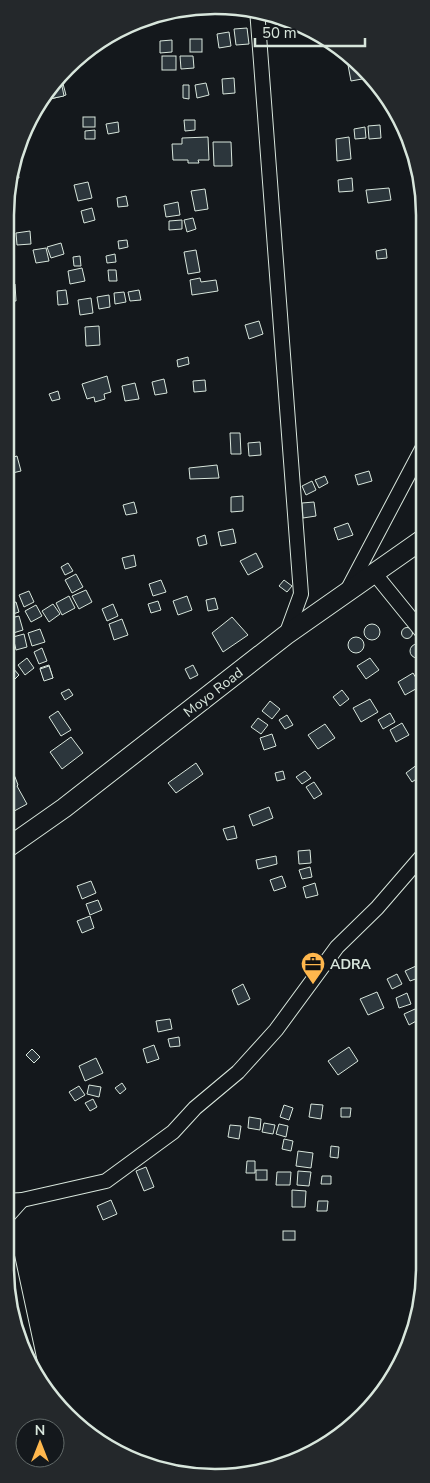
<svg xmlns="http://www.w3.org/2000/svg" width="430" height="1483" viewBox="0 0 430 1483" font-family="'Nunito Sans',sans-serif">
	<rect width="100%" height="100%" fill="#14181c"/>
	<g fill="#2c363c" stroke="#d8e6dc">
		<path d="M 247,28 L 249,44 L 236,45 L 234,29 Z"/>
		<path d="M 229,32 L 231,46 L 219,48 L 217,34 Z"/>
		<rect x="190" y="39" width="12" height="13"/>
		<path d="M 172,40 L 172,52 L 160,53 L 160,41 Z"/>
		<rect x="162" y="56" width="14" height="14"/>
		<path d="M 180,56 L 193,56 L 194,68 L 181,69 Z"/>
		<path d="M 358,64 L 373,76 L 373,77 L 351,81 L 348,65 Z"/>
		<path d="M 234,78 L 235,93 L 223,94 L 222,79 Z"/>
		<path d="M 62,80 L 66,95 L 39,102 L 41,98 L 57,81 Z"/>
		<path d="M 57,81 L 61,81 L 64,96 L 44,100 L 43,96 Z"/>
		<path d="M 206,83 L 209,95 L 197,98 L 195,85 Z"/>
		<path d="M 183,85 L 189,85 L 189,99 L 183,98 Z"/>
		<rect x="83" y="117" width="12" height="10"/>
		<path d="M 184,120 L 195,120 L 195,130 L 185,131 Z"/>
		<path d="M 118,122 L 119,132 L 108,134 L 106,124 Z"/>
		<path d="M 380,125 L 381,138 L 369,139 L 368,126 Z"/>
		<path d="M 365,127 L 366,138 L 355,139 L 354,129 Z"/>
		<path d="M 95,130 L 95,139 L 85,139 L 85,131 Z"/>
		<path d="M 208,137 L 209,160 L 198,160 L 199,163 L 188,163 L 188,160 L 173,160 L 172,144 L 182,144 L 182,138 Z"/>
		<path d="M 349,137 L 351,159 L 337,161 L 336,139 Z"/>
		<path d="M 213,142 L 231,142 L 232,166 L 214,166 Z"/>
		<path d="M 13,164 L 17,164 L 19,178 L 9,179 L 9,174 Z"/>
		<path d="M 352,178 L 353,191 L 339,192 L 338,180 Z"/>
		<path d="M 88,182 L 92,198 L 78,201 L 74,185 Z"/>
		<path d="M 389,188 L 391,200 L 368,203 L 366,190 Z"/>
		<path d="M 205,189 L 208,209 L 195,211 L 191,191 Z"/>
		<path d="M 126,196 L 128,206 L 118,207 L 117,198 Z"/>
		<path d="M 178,202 L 180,215 L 166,217 L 164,205 Z"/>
		<path d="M 92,208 L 95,220 L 84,223 L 81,211 Z"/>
		<path d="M 193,218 L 196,229 L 187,232 L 184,220 Z"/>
		<path d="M 182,220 L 182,229 L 169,230 L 169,221 Z"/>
		<path d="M 30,231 L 31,244 L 17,245 L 16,233 Z"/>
		<path d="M 127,240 L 128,247 L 119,249 L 118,241 Z"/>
		<path d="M 61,243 L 64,254 L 51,258 L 47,247 Z"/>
		<path d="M 46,248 L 49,261 L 36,263 L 33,250 Z"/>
		<path d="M 386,249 L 387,258 L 377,259 L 376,251 Z"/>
		<path d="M 196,250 L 200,272 L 188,274 L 184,252 Z"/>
		<path d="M 115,254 L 116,262 L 107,263 L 106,256 Z"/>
		<path d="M 80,256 L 81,266 L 74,266 L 73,257 Z"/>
		<path d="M 82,268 L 85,281 L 70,284 L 68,271 Z"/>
		<path d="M 108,270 L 116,270 L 117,281 L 109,281 Z"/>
		<path d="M 200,278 L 201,282 L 216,280 L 218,291 L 192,295 L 190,280 Z"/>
		<path d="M 9,284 L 15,284 L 16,301 L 9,301 Z"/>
		<path d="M 66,290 L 68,304 L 58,305 L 57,291 Z"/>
		<path d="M 139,290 L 141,300 L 130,301 L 128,292 Z"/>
		<path d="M 124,292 L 126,302 L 115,304 L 114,293 Z"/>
		<path d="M 109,295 L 110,307 L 99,309 L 97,297 Z"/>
		<path d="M 91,298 L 93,313 L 80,315 L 78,300 Z"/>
		<path d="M 259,321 L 263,334 L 249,339 L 245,325 Z"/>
		<path d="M 99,326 L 100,345 L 86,346 L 85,327 Z"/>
		<path d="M 188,357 L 189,364 L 178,367 L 177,360 Z"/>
		<path d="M 107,376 L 111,392 L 104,394 L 105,399 L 95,402 L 94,397 L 87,399 L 82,384 Z"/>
		<path d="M 164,379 L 167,393 L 155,395 L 152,382 Z"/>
		<path d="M 205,380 L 206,391 L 194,392 L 193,381 Z"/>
		<path d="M 135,383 L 139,399 L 125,401 L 122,386 Z"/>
		<path d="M 58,391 L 60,399 L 52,401 L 49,394 Z"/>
		<path d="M 230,433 L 240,433 L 241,454 L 231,454 Z"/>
		<path d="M 260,442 L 261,455 L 249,456 L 248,443 Z"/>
		<path d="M 17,456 L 21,471 L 8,474 L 8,459 Z"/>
		<path d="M 217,465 L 219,478 L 190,479 L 189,468 Z"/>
		<path d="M 369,471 L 372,481 L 358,485 L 355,475 Z"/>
		<path d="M 325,476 L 328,483 L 319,488 L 315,480 Z"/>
		<path d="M 312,481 L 316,490 L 306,495 L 302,486 Z"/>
		<path d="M 243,496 L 243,511 L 231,512 L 231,497 Z"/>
		<path d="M 134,502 L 137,513 L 126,515 L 123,505 Z"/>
		<path d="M 314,502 L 316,516 L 303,518 L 302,503 Z"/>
		<path d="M 348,523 L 353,535 L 338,540 L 334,528 Z"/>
		<path d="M 233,529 L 236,543 L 221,546 L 218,532 Z"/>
		<path d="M 205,535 L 207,544 L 199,546 L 197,538 Z"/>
		<path d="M 256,553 L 263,567 L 248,575 L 240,561 Z"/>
		<path d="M 134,555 L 136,566 L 125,569 L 122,558 Z"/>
		<path d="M 68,563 L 73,571 L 65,575 L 61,567 Z"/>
		<path d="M 76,574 L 83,587 L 72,593 L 65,580 Z"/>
		<path d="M 161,580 L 166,592 L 153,596 L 149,584 Z"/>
		<path d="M 284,580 L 292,586 L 287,592 L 279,586 Z"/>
		<path d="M 86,590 L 92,602 L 79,609 L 72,596 Z"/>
		<path d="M 29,591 L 34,602 L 24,607 L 19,595 Z"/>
		<path d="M 69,596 L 75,608 L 62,615 L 56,603 Z"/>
		<path d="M 187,596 L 192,610 L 178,615 L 173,601 Z"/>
		<path d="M 215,598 L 218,609 L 208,611 L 206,600 Z"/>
		<path d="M 158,601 L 161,610 L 151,613 L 148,604 Z"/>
		<path d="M 16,602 L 19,612 L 10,615 L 7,604 Z"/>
		<path d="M 53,604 L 60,614 L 49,622 L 42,611 Z"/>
		<path d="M 113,604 L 118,616 L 107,621 L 102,609 Z"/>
		<path d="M 36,605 L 42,616 L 31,622 L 25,611 Z"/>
		<path d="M 19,616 L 23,630 L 10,634 L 7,619 Z"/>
		<path d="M 232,617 L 248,635 L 223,652 L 212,633 Z"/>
		<path d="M 122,619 L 128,635 L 114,640 L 109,624 Z"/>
		<circle cx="372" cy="632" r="8"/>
		<circle cx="407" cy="633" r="5.5"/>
		<path d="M 40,629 L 45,642 L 32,646 L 28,633 Z"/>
		<path d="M 24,634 L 27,647 L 16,650 L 13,637 Z"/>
		<circle cx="356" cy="645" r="8"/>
		<circle cx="417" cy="651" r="7"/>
		<path d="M 42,648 L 47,661 L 39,664 L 34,652 Z"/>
		<path d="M 27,658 L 34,668 L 25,675 L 18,665 Z"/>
		<path d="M 370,658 L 379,670 L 366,679 L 357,666 Z"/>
		<path d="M 49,665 L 53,678 L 44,680 L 40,668 Z"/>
		<path d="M 193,665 L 198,675 L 190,679 L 185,669 Z"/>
		<path d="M 49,666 L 53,678 L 44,681 L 40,669 Z"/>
		<path d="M 12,667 L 19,675 L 10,684 L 7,681 L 7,671 Z"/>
		<path d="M 413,673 L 421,686 L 405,695 L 398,682 Z"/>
		<path d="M 69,689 L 73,695 L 65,700 L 61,693 Z"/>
		<path d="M 342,690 L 349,699 L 340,706 L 333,697 Z"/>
		<path d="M 370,699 L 378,712 L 361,722 L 353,708 Z"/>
		<path d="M 270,701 L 280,709 L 272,719 L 262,711 Z"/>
		<path d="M 58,711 L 71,730 L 61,736 L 49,717 Z"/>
		<path d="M 390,713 L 395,722 L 383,729 L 378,720 Z"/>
		<path d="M 287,715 L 293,725 L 285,729 L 279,720 Z"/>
		<path d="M 258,718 L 268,725 L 261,734 L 251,727 Z"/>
		<path d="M 402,723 L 409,735 L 396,742 L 390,730 Z"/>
		<path d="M 325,724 L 335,738 L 318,749 L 308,735 Z"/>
		<path d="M 272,734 L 276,746 L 264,750 L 260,738 Z"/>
		<path d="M 71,737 L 83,753 L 62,769 L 50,752 Z"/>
		<path d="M 7,762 L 15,777 L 18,785 L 17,786 L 27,804 L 7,815 Z"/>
		<path d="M 196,763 L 203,774 L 176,793 L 168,783 Z"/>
		<path d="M 418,764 L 422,769 L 422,775 L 412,782 L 406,773 Z"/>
		<path d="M 283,771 L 285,779 L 277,781 L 275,773 Z"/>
		<path d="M 305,771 L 311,778 L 302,784 L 296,777 Z"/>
		<path d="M 314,782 L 322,794 L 314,799 L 306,787 Z"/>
		<path d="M 269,807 L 273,818 L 253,826 L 249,815 Z"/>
		<path d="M 234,826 L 237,838 L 227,840 L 223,829 Z"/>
		<path d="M 310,850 L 311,863 L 299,864 L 298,851 Z"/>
		<path d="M 276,856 L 277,864 L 258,869 L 256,860 Z"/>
		<path d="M 310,867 L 312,877 L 302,879 L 299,870 Z"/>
		<path d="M 282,876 L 286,887 L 274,891 L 270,880 Z"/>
		<path d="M 91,881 L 96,893 L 82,899 L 77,886 Z"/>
		<path d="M 315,883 L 318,895 L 306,898 L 303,887 Z"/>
		<path d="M 98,900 L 102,910 L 90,915 L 86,904 Z"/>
		<path d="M 90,916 L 94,928 L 82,933 L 77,921 Z"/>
		<path d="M 416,966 L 421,977 L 410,981 L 405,971 Z"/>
		<path d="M 397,974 L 402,984 L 392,989 L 387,979 Z"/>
		<path d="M 243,984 L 250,999 L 238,1005 L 232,990 Z"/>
		<path d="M 377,992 L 384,1008 L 368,1015 L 360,999 Z"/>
		<path d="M 407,993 L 411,1004 L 399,1008 L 396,998 Z"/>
		<path d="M 415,1009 L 420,1019 L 409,1025 L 404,1014 Z"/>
		<path d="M 170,1019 L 172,1029 L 158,1032 L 156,1021 Z"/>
		<path d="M 179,1037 L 180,1046 L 170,1047 L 168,1039 Z"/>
		<path d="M 154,1045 L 159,1059 L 147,1063 L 143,1049 Z"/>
		<path d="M 349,1047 L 358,1061 L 338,1075 L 328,1061 Z"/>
		<path d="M 32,1049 L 40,1057 L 34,1063 L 26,1055 Z"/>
		<path d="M 96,1058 L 103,1073 L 85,1081 L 79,1066 Z"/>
		<path d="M 122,1083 L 126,1089 L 120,1094 L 115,1088 Z"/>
		<path d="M 89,1085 L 101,1087 L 99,1097 L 87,1094 Z"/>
		<path d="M 79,1086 L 85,1095 L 75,1101 L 69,1092 Z"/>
		<path d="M 93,1099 L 97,1107 L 90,1111 L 85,1103 Z"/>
		<path d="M 311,1104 L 323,1105 L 321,1119 L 309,1117 Z"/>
		<path d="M 284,1105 L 293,1108 L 289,1120 L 280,1117 Z"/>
		<path d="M 341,1108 L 351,1108 L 350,1117 L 341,1117 Z"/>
		<path d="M 249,1117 L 261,1119 L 260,1130 L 248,1128 Z"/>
		<path d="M 264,1123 L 275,1125 L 273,1134 L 262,1132 Z"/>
		<path d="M 279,1124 L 288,1126 L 286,1137 L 276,1134 Z"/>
		<path d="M 230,1125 L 241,1126 L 239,1139 L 228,1137 Z"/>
		<path d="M 284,1139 L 293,1141 L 291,1151 L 282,1149 Z"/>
		<path d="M 331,1146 L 339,1147 L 338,1158 L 330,1157 Z"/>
		<path d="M 298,1151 L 313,1153 L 311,1168 L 296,1166 Z"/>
		<path d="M 247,1161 L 255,1161 L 255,1173 L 246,1173 Z"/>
		<path d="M 146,1167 L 154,1187 L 144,1191 L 136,1171 Z"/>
		<rect x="256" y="1170" width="11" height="10"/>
		<path d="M 298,1171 L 311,1172 L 309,1186 L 297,1185 Z"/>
		<path d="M 277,1172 L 291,1172 L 290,1185 L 276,1185 Z"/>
		<path d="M 322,1176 L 331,1176 L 331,1184 L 321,1184 Z"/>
		<path d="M 292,1190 L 306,1191 L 305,1207 L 292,1207 Z"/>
		<path d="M 111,1200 L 117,1214 L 103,1220 L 97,1206 Z"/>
		<path d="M 318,1201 L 328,1201 L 327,1211 L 317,1211 Z"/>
		<rect x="283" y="1231" width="12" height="9"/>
	</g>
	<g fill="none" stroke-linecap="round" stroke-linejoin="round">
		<defs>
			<g id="minor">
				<path d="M 257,9 L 301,594 L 286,635"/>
				<path d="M 375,574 L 422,632"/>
				<path d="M 348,589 L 423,447"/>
				<path d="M 5,1201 L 22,1200 L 106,1181 L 173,1132 L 195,1108 L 238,1072 L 276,1030 L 337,947 L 377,908 L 422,856"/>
				<path d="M 5,1219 L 22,1200"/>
				<path d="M 5,1247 L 30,1363"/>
			</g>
			<path id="secondary" d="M 7,848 L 64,808 L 286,635 L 423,539"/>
		</defs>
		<use href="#minor" stroke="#d8e6dc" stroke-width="16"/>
		<use href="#secondary" stroke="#d8e6dc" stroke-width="21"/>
		<use href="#minor" stroke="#14181c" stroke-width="14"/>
		<use href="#secondary" stroke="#14181c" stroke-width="19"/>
	</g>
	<defs>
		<symbol id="office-pin" viewBox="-11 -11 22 30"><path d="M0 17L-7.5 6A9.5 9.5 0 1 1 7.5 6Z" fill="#ffb74d" stroke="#14181c"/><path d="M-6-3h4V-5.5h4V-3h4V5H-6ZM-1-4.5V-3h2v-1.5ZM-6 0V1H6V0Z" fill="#111"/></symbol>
	</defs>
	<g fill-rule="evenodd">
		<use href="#office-pin" x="299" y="950" width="28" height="38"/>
	</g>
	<g text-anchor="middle" stroke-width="4" stroke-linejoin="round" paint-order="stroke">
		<g font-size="14" fill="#d8e6dc" stroke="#14181c">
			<text transform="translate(213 692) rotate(-38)" y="5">Moyo Road</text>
		</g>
		<g font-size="14" font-weight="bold" fill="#d8e6dc" stroke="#14181c" text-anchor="start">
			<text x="330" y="969">ADRA</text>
		</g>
	</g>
	<path d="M0 0H430V1483H0ZM215 14H215A201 201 0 0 1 416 215V1268A201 201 0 0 1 215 1469H215A201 201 0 0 1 14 1268V215A201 201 0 0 1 215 14Z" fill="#24282b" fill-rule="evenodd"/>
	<path fill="none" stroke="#d8e6dc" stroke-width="2.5" d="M215 14H215A201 201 0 0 1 416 215V1268A201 201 0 0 1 215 1469H215A201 201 0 0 1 14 1268V215A201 201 0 0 1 215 14Z"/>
	<g transform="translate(40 1443)"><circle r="24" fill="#14181c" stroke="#626a69"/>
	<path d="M0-4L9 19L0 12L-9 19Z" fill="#ffb74d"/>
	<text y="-8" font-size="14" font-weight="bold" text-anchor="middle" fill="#d8e6dc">N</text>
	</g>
	<path d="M255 38v8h110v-8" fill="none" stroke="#d8e6dc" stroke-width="2.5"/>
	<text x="262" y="38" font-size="15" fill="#d8e6dc" stroke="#14181c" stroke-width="4" paint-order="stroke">50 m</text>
</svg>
